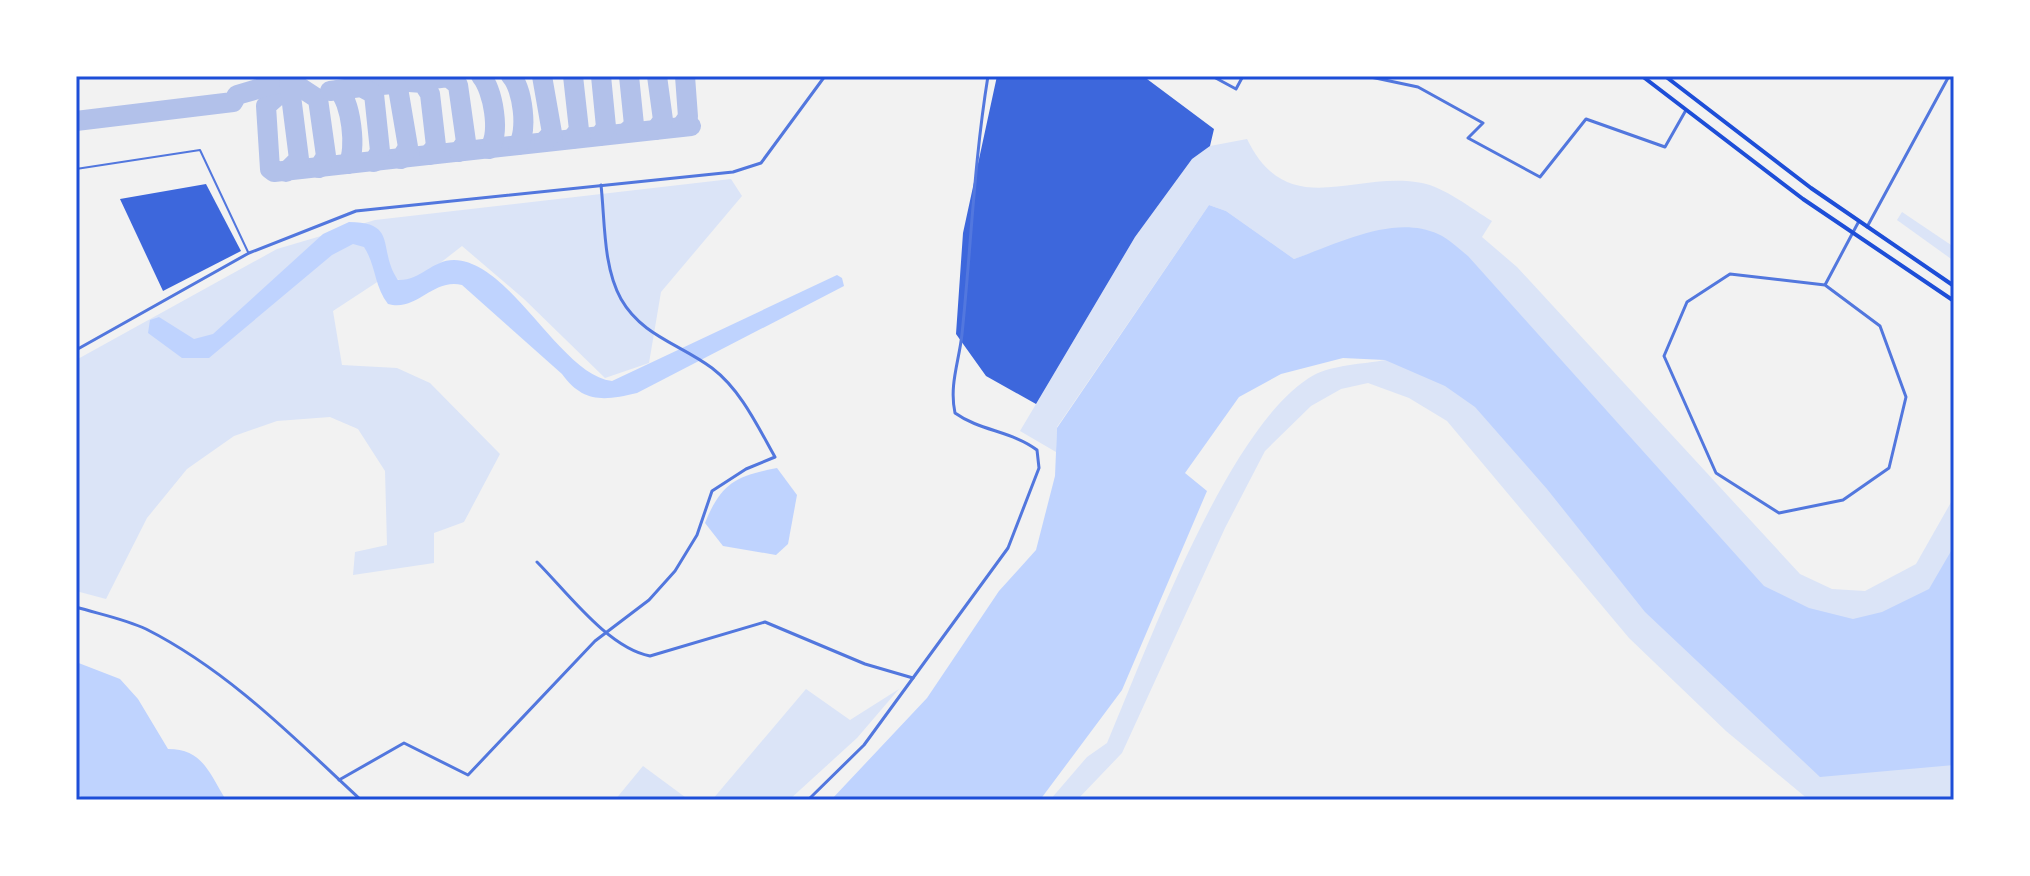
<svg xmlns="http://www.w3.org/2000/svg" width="2030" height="876" viewBox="0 0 2030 876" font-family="'Noto Sans',sans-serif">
	<rect width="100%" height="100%" fill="#f2f2f2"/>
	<g fill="#dbe4f7">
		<path d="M 1247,139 C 1288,223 1353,170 1422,183 C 1444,187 1472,209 1492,221 L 1482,237 L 1517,267 L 1800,574 L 1832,589 L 1865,591 L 1916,564 L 1954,497 L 1954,800 L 1809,800 L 1726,731 L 1629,638 L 1447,421 L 1409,398 L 1368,383 L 1341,389 L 1311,406 L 1265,451 L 1225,528 L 1122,753 L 1077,800 L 1050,800 L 1087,757 L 1107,743 C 1147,650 1228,423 1314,375 C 1332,365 1364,364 1385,360 L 1372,232 L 1294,259 L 1226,211 L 1209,205 L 1057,427 L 1056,452 L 1020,431 L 1135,237 L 1192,159 L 1210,146 Z"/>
		<path d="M 731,179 L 742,196 L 661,292 L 649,363 L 605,378 L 524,299 L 462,246 L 408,288 L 391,273 L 333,311 L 342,365 L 397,368 L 430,383 L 500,454 L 464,522 L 434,533 L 434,563 L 353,575 L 355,552 L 387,545 L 385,471 L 358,429 L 330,417 L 277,421 L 234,436 L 187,469 L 147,518 L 106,599 L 76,591 L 76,360 L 277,249 L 375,220 Z"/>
		<path d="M 1902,212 L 1954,247 L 1954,261 L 1897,220 Z"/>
		<path d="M 806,689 L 850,720 L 899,689 L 857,738 L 789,800 L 712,800 Z"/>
		<path d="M 643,766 L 689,800 L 615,800 Z"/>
	</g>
	<g fill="#bfd3fe">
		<path d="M 1209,205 L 1226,211 L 1294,259 C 1338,244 1393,214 1438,234 C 1449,239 1459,249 1468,256 L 1764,586 L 1809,608 L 1853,619 L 1882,612 L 1929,589 L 1954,546 L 1954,765 L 1820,777 L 1645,612 L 1547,489 L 1475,407 L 1445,386 L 1385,360 L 1343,358 L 1281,374 L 1239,397 L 1185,473 L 1207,491 L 1122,690 L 1040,800 L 831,800 L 927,698 L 999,591 L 1036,550 L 1055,476 L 1057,428 Z"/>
		<path d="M 349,222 C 399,222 377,250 398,280 C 420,281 432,260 454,260 C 511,261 560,375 612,381 L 837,275 L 842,278 L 844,286 L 637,393 C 604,401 583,403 562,374 L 462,285 C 432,278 418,312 388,304 C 374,286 376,265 364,247 L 353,244 L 332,255 L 209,358 L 182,358 L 148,333 L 150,320 L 159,317 L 194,339 L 213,334 L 323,234 Z"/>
		<path d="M 777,468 L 797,495 L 788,544 L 776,555 L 723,546 L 705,523 C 721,483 736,476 777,468 Z"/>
		<path d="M 76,662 L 120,679 L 138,699 L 168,749 C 203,749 209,773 226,800 L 84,800 L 76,792 Z"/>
	</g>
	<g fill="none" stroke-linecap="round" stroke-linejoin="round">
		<g stroke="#b2c1ea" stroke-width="20">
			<path d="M 289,76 L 283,91 L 266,106 L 270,169 L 274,172 L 691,126"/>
			<path d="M 481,76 C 493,90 501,133 489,149"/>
			<path d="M 511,76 C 523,89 528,132 518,145"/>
			<path d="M 542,76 L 552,133 L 544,142"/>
			<path d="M 289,80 L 318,99 L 326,156 L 319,168"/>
			<path d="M 418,81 L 448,77 L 458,85 L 466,142 L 459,152"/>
			<path d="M 409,82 L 423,83 L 430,94 L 436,146 L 429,155"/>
			<path d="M 361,87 L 392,84 L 398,88 L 408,147 L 401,159"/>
			<path d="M 338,90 L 361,87 L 374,94 L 380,151 L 374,162"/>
			<path d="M 330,91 L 338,90 C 351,101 357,150 348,164"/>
			<path d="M 76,121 L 233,102 L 237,95 L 289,80"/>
			<path d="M 681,127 L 688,117 L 685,76"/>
			<path d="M 656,130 L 663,120 L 657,76"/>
			<path d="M 626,133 L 634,125 L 629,76"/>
			<path d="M 600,136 L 606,127 L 601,76"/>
			<path d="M 572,139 L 579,130 L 573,76"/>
			<path d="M 286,172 L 299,159 L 289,80"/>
		</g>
	</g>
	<g fill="#3d67dc">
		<path d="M 997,76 L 1143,76 L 1214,129 L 1210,146 L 1192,159 L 1135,237 L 1036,404 L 986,376 L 956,334 L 963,233 Z"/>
		<path d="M 206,184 L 241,251 L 163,291 L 120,199 Z"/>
	</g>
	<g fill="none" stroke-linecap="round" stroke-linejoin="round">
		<path stroke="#5277de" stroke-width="2" d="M 76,169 L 200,150 L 248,252"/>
		<g stroke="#5277de" stroke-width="3">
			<path d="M 1212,76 L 1236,89 L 1243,76"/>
			<path d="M 1366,76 L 1418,87 L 1483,123 L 1468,138 L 1540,177 L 1586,119 L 1665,147 L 1686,110"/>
			<path d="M 1867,227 L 1949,76"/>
			<path d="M 1825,285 L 1730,274 L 1687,302 L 1664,356 L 1716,473 L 1779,513 L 1843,500 L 1889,468 L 1906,397 L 1880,326 L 1825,285 L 1859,221"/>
			<path d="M 76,350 L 249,253 L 356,211 L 733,172 L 761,163 L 825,76"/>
			<path d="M 537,562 C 567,592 608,648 650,656 L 765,622 L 865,664 L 913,678"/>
			<path d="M 76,607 C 99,614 125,619 146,629 C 229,671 294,738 361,800"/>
			<path d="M 339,780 L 404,743 L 468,775 L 595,641 L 649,600 L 675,571 L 697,535 L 712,491 L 746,469 L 775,457 C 758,427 741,390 712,368 C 680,344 642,336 621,299 C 603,267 605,221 601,185"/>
			<path d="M 808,800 L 864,745 L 1008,548 L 1039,468 L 1037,450 C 1012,431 980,431 955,413 C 949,385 959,362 962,334 C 971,248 974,162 988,76"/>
		</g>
		<g stroke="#1d4ed8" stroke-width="4">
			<path d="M 1642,76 L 1803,199 L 1954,301"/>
			<path d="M 1665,76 L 1811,188 L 1954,286"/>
		</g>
	</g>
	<rect width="2030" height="876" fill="none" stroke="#ffffff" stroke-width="156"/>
	<rect x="78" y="78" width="1874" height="720" fill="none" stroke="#1d4ed8" stroke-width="3"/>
</svg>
